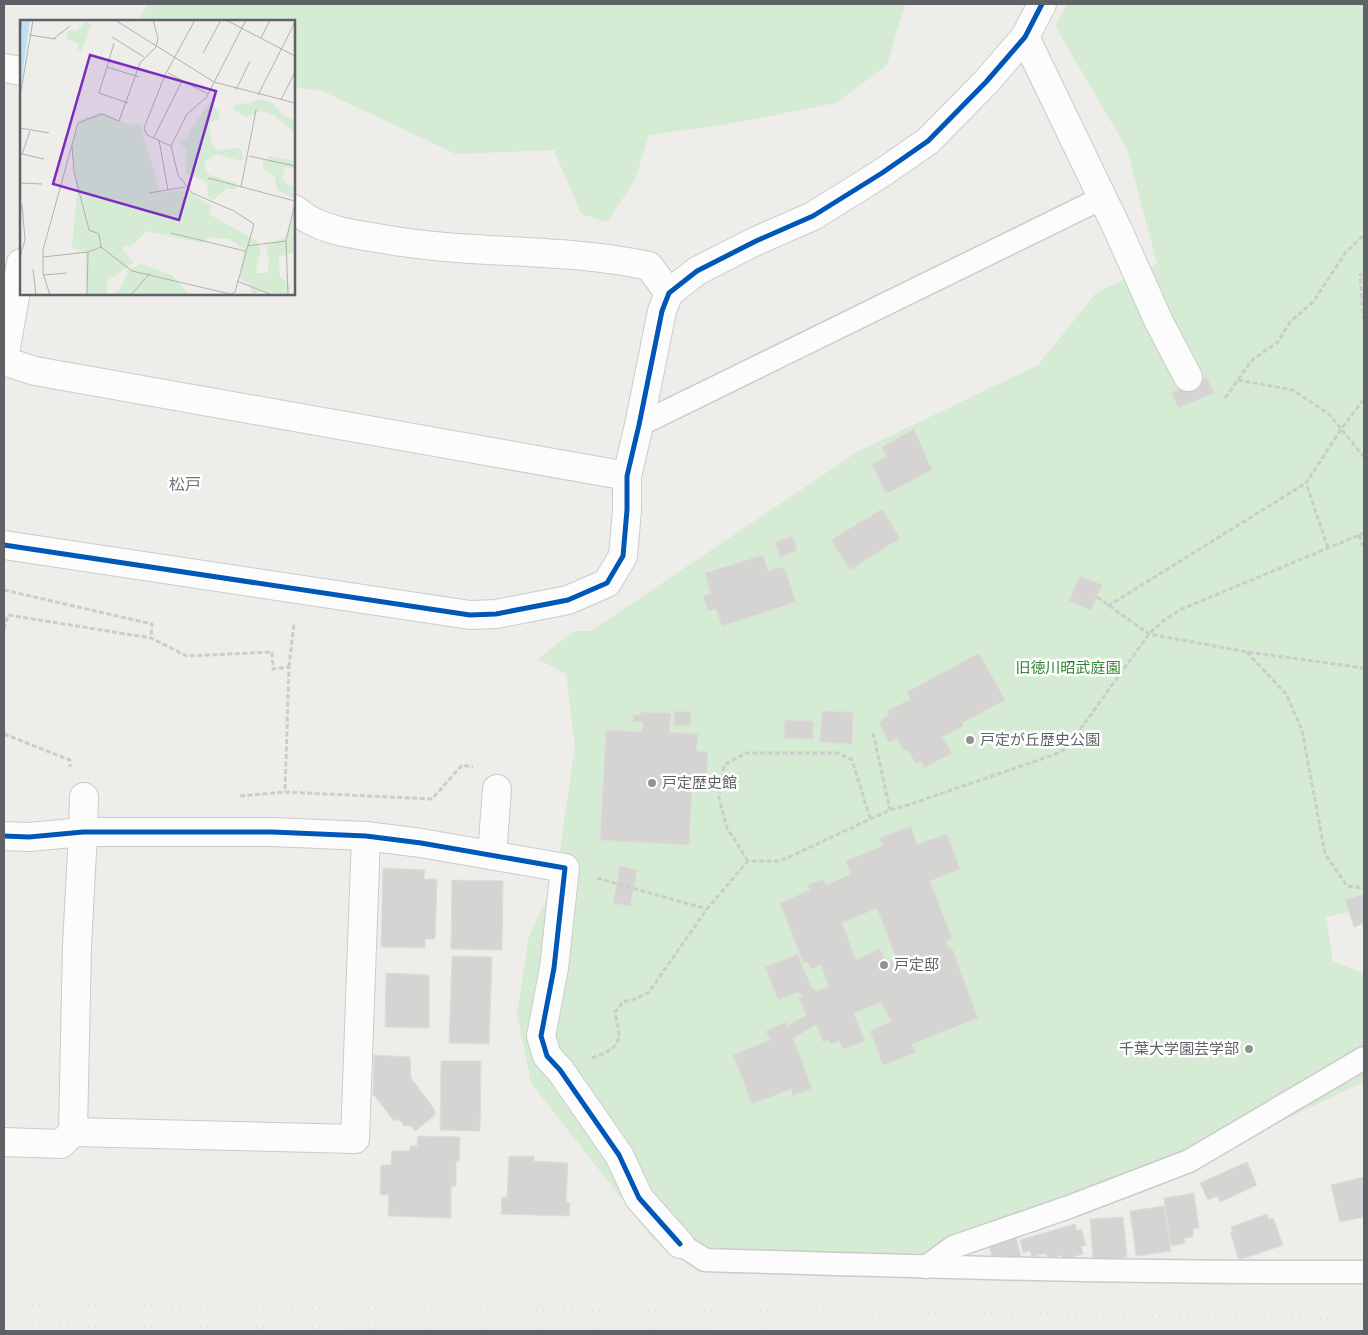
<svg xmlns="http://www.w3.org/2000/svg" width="1368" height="1335" viewBox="0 0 1368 1335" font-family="Lato,'Noto Sans JP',sans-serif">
	<rect width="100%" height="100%" fill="#eeede9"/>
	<g fill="#d6ebd4">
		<path d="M 148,4 L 905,4 L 887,65 L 836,103 L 723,125 L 649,135 L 635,180 L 607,222 L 581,214 L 554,150 L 456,154 L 322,91 L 294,87 L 294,21 L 138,21 Z"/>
		<path d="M 1067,4 L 1364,4 L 1364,908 L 1326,917 L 1333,961 L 1364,974 L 1364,1083 L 1359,1084 L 1151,1184 L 924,1260 L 684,1259 L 654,1240 L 531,1083 L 517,1014 L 529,936 L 566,859 L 560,850 L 575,746 L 566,674 L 538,659 L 574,631 L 591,631 L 857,452 L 1038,365 L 1096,293 L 1157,264 L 1127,149 L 1055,26 Z"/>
	</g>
	<g fill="#d5d4d2" stroke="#dedcd8" fill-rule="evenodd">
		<path d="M 1207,378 L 1214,393 L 1178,408 L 1172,393 Z"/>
		<path d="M 914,429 L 932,470 L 886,494 L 872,464 L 887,457 L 882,447 Z"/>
		<path d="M 882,509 L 900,538 L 850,570 L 831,540 Z"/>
		<path d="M 792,536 L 797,551 L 780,557 L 775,542 Z"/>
		<path d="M 763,555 L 768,571 L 784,567 L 796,602 L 722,626 L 716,609 L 708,611 L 703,596 L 711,594 L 705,573 Z"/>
		<path d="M 1080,576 L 1102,585 L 1091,610 L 1069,601 Z"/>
		<path d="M 979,653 L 1005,700 L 962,723 L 963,726 L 942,737 L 952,753 L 924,768 L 920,761 L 916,764 L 907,749 L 905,751 L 897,739 L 889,742 L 879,722 L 889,715 L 887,711 L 911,699 L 907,692 Z"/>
		<path d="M 675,711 L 691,712 L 690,726 L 674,726 Z"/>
		<path d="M 822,711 L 853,712 L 852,744 L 820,742 Z"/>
		<path d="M 640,712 L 671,713 L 669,732 L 698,734 L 696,751 L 708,752 L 706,787 L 692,786 L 689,845 L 600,840 L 606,730 L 642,732 L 643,722 L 633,721 L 634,715 L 640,715 Z"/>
		<path d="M 785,720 L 813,721 L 813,739 L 784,738 Z"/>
		<path d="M 911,826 L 917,844 L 947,834 L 960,869 L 930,881 L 952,938 L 945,941 L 949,949 L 952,948 L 978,1018 L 912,1044 L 915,1053 L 883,1065 L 870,1031 L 891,1022 L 881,1002 L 854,1013 L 865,1041 L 843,1049 L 839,1041 L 831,1044 L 828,1040 L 823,1042 L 816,1024 L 793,1039 L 812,1088 L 793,1096 L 791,1089 L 752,1104 L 733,1055 L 770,1040 L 766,1031 L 786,1022 L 787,1026 L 806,1015 L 799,998 L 803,996 L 798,992 L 778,1000 L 765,967 L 798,954 L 811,987 L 817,991 L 829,986 L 821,965 L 811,969 L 808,962 L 804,964 L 780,903 L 810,890 L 807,885 L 823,879 L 826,885 L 851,874 L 846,861 L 883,846 L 879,838 ZM 877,908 L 897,960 L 886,964 L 880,949 L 856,960 L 842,923 Z"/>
		<path d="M 620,866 L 637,870 L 630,906 L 613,903 Z"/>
		<path d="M 383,868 L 425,870 L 424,879 L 437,879 L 435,939 L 425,939 L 425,948 L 381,947 Z"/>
		<path d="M 452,880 L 503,881 L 502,950 L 451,949 Z"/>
		<path d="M 1364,894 L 1364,923 L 1354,927 L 1345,900 Z"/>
		<path d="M 452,956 L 492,957 L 489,1044 L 449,1043 Z"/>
		<path d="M 386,973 L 429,975 L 429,1028 L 385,1027 Z"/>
		<path d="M 374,1055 L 410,1057 L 411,1078 L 435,1110 L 435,1115 L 415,1131 L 412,1126 L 404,1126 L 399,1119 L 394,1121 L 373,1094 Z"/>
		<path d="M 441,1061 L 481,1061 L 480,1131 L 440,1130 Z"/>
		<path d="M 418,1136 L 460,1137 L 459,1161 L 456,1161 L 456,1186 L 451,1186 L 451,1218 L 388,1216 L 389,1195 L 380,1195 L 381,1165 L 391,1165 L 392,1151 L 410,1151 L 410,1146 L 417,1146 Z"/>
		<path d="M 509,1156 L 534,1156 L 534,1161 L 568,1163 L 566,1202 L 570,1203 L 569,1216 L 501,1214 L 502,1197 L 507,1197 Z"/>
		<path d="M 1247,1162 L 1257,1185 L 1220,1202 L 1217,1196 L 1208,1200 L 1200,1183 Z"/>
		<path d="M 1364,1177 L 1364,1217 L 1340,1222 L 1331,1185 Z"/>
		<path d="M 1194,1193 L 1199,1228 L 1193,1229 L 1193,1237 L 1184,1238 L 1185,1243 L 1171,1246 L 1164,1198 Z"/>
		<path d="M 1164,1206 L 1171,1251 L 1136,1256 L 1130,1211 Z"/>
		<path d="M 1267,1214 L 1269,1220 L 1273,1218 L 1283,1245 L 1239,1260 L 1230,1232 L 1233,1232 L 1231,1227 Z"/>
		<path d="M 1123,1217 L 1127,1257 L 1093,1260 L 1090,1219 Z"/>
		<path d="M 1075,1224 L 1077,1231 L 1081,1229 L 1086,1245 L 1081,1247 L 1083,1254 L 1063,1260 L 1061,1255 L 1048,1259 L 1046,1253 L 1032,1257 L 1030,1251 L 1023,1253 L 1020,1240 Z"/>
		<path d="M 1016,1238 L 1021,1256 L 993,1259 L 989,1246 Z"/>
	</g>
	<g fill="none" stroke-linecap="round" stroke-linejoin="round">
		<defs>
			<g id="service">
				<path d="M 639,425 L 1102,198"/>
				<path d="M 680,1244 L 705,1260 C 925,1267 1144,1273 1364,1272"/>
				<path d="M 926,1267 L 953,1247 L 1069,1207 L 1189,1161 L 1364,1058"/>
			</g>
			<g id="minor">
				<path d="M 1025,37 L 1118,230 L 1159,322 L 1188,377"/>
				<path d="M 4,68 L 21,71"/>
				<path d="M 294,209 C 301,214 308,220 316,223 C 337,233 361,235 383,239 C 471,255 562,247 649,266 L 669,293"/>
				<path d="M 4,358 L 21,263"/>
				<path d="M 4,361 L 35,371 L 627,476"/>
				<path d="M 4,545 L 470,615 L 496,614 L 568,600 L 607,583 L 623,556 L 627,510 L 627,476 L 639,425 L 662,311 L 669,293 L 697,271 L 756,241 L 813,216 L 882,173 L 928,141 L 986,82 L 1025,37 L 1042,4"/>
				<path d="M 4,836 L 29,837 L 83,832 L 272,832 L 366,836 L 421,843 L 565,868 L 554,968 L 541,1036 L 547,1056 L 560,1070 L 619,1155 L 639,1198 L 680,1244"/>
				<path d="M 492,855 L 497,789"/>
				<path d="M 73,1132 L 355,1139 L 366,836"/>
				<path d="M 4,1142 L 61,1144 L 73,1132 L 77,946 L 83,832 L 84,797"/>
			</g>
		</defs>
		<use href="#service" stroke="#cbcbcb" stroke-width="25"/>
		<use href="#minor" stroke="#cbcbcb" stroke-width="30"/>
		<g stroke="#c9cecb" stroke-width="3" stroke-dasharray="5 2.5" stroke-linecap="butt">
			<path d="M 1364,274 L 1360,275 L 1364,325"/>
			<path d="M 1238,380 L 1293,390 L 1329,414 L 1364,457"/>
			<path d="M 1225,398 L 1252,360 L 1278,342 L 1290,322 L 1313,302 L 1346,252 L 1364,235"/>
			<path d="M 1359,535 L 1364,550"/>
			<path d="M 1328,548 L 1306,483 L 1341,429 L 1364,399"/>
			<path d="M 4,590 L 152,624 L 151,638"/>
			<path d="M 1097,597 L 1149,634 L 1247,652 L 1364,668"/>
			<path d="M 1108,606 L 1306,483"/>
			<path d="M 4,629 L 8,615 L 151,638 L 187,656 L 272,652 L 273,669 L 289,667 L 285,792"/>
			<path d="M 1247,652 L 1286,694 L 1302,730 L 1325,854 L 1347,886 L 1364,888"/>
			<path d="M 289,667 L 294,623"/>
			<path d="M 873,733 L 890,810"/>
			<path d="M 4,734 L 70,760 L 70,767"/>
			<path d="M 1364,767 L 1364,775"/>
			<path d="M 240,796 L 285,792 L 432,799 L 462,765 L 473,767"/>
			<path d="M 748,861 L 727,828 L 719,798 L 724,765 L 746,753 L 839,753 L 852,760 L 870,818"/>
			<path d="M 597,878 L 707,909"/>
			<path d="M 592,1058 C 603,1054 617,1050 619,1036 C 619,1030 616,1018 615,1012 L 623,1002 L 638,998 L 649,992 L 707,909 L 748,861 L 779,861 L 789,857 L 890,810 L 911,804 L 1056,754 L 1066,749 L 1149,634 L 1164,620 L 1182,609 L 1364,533"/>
		</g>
		<use href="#service" stroke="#fcfcfc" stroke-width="22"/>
		<use href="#minor" stroke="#fcfcfc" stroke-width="28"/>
		<g stroke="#e3e4e3" stroke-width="4" stroke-dasharray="1 6" stroke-linecap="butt">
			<path d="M 4,1305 L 963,1313 L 1364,1319"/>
			<path d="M 4,1325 L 779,1331"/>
		</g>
		<defs>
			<g id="cycleway">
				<path d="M 4,545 L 470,615 L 496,614 L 568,600 L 607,583 L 623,556 L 627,510 L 627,476 L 639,425 L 662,311 L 669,293 L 697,271 L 756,241 L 813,216 L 882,173 L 928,141 L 986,82 L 1025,37 L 1042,4"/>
				<path d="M 4,836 L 29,837 L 83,832 L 272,832 L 366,836 L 421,843 L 565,868 L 554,968 L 541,1036 L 547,1056 L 560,1070 L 619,1155 L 639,1198 L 680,1244"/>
			</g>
		</defs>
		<use href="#cycleway" stroke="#fff" stroke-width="8"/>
		<use href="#cycleway" stroke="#0057b8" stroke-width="5"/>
	</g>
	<g fill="#909394" stroke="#fff" stroke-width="2">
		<circle cx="970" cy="740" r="5"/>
		<circle cx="652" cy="783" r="5"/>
		<circle cx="884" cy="965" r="5"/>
		<circle cx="1249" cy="1049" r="5"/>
	</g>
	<g text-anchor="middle" stroke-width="5" stroke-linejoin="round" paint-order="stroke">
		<g font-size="15" fill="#308432" stroke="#fff">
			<text x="1068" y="673">旧徳川昭武庭園</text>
		</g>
		<g font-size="15" fill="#5e6267" stroke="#fff" text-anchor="start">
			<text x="980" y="745">戸定が丘歴史公園</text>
			<text x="662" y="788">戸定歴史館</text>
			<text x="894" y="970">戸定邸</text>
			<text x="1239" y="1054" text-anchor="end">千葉大学園芸学部</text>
		</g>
		<g font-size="16" fill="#6f7479" stroke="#fff">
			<text x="185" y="490">松戸</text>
		</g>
	</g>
	<g transform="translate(20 20)">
		<rect width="275" height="275" fill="#eeede9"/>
		<path d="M 65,2 L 71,4 L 67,18 L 61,31 L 57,30 L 59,24 L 46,19 L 49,10 L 57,11 ZM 238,79 L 252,82 L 264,96 L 275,100 L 275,113 L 252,94 L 241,91 L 226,97 L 214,90 L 213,86 L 216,84 L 232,83 ZM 190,82 L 199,92 L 199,100 L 191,102 L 189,107 L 192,123 L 197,130 L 220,128 L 224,138 L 221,141 L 196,134 L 184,143 L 187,154 L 216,163 L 216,169 L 206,169 L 193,180 L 188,176 L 187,162 L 166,153 L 166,129 L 159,122 L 167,119 L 170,110 ZM 80,92 L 110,105 L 120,104 L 140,173 L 165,170 L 192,187 L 189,194 L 237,221 L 241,230 L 235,253 L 247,253 L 249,242 L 246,226 L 265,217 L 275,189 L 275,232 L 259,237 L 260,257 L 271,265 L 269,275 L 240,271 L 233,275 L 230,265 L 220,258 L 224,229 L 209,219 L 189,217 L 182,223 L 127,211 L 111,227 L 103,226 L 103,231 L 114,242 L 87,261 L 87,275 L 66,275 L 65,232 L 52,228 L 57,170 L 52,124 L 61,99 ZM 250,136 L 275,141 L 275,149 L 265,147 L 262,158 L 268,165 L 275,166 L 275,183 L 273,178 L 257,170 L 255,156 L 243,149 L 243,142 ZM 122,244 L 152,255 L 170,275 L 93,275 L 100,269 L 108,250 Z" fill="#d6ebd4"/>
		<path d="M 3,0 L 10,0 L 0,71 L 0,20 Z" fill="#bde0f8"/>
		<path fill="none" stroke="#b0b1b1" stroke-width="1" d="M 95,0 L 194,62 L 275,83M 175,0 L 145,55 L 124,108 L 127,115 L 151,126 L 158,155 L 172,173 L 214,191 L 234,204 L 215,272 L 210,275M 206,0 L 275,36M 9,15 L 36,19M 0,16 L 2,0M 92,17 L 124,37M 241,18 L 250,0M 33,19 L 50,6M 94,23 L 87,47 L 119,57M 183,33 L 201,0M 87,47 L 79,73 L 108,83M 148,53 L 188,74M 216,70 L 230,41M 238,75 L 275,2M 0,77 L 13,0M 261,80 L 275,52M 0,108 L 29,113M 10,111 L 2,134 L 24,139M 134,117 L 162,61M 139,120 L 148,170M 52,126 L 54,152 L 69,210 L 79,214 L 81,227M 151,126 L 167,94 L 186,78 L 226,0M 229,136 L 275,146M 188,158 L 275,181M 0,163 L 22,164M 221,167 L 236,90M 129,173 L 165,167M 151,213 L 225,231M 227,226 L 266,221M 68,232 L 81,227 L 112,251 L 210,274M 0,237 L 5,220 L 2,184M 23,237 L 68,232 L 67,275M 13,249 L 16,275M 24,255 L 47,253M 217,261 L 252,275M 30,275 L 23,253 L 23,230 L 58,103 L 82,94 L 99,101 L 120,43 L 136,27 L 138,18 L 133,0M 111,275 L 130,253M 268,275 L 266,221 L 275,183"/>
		<path fill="#7b2cbf" fill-opacity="0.15" stroke="#7b2cbf" stroke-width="2.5" d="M 70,35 L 196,71 L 159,200 L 33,164 Z"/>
		<rect width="275" height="275" fill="none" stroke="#5e6267" stroke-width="2.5"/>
	</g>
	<rect width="1368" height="1335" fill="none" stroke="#5e6267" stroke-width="10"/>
</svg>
